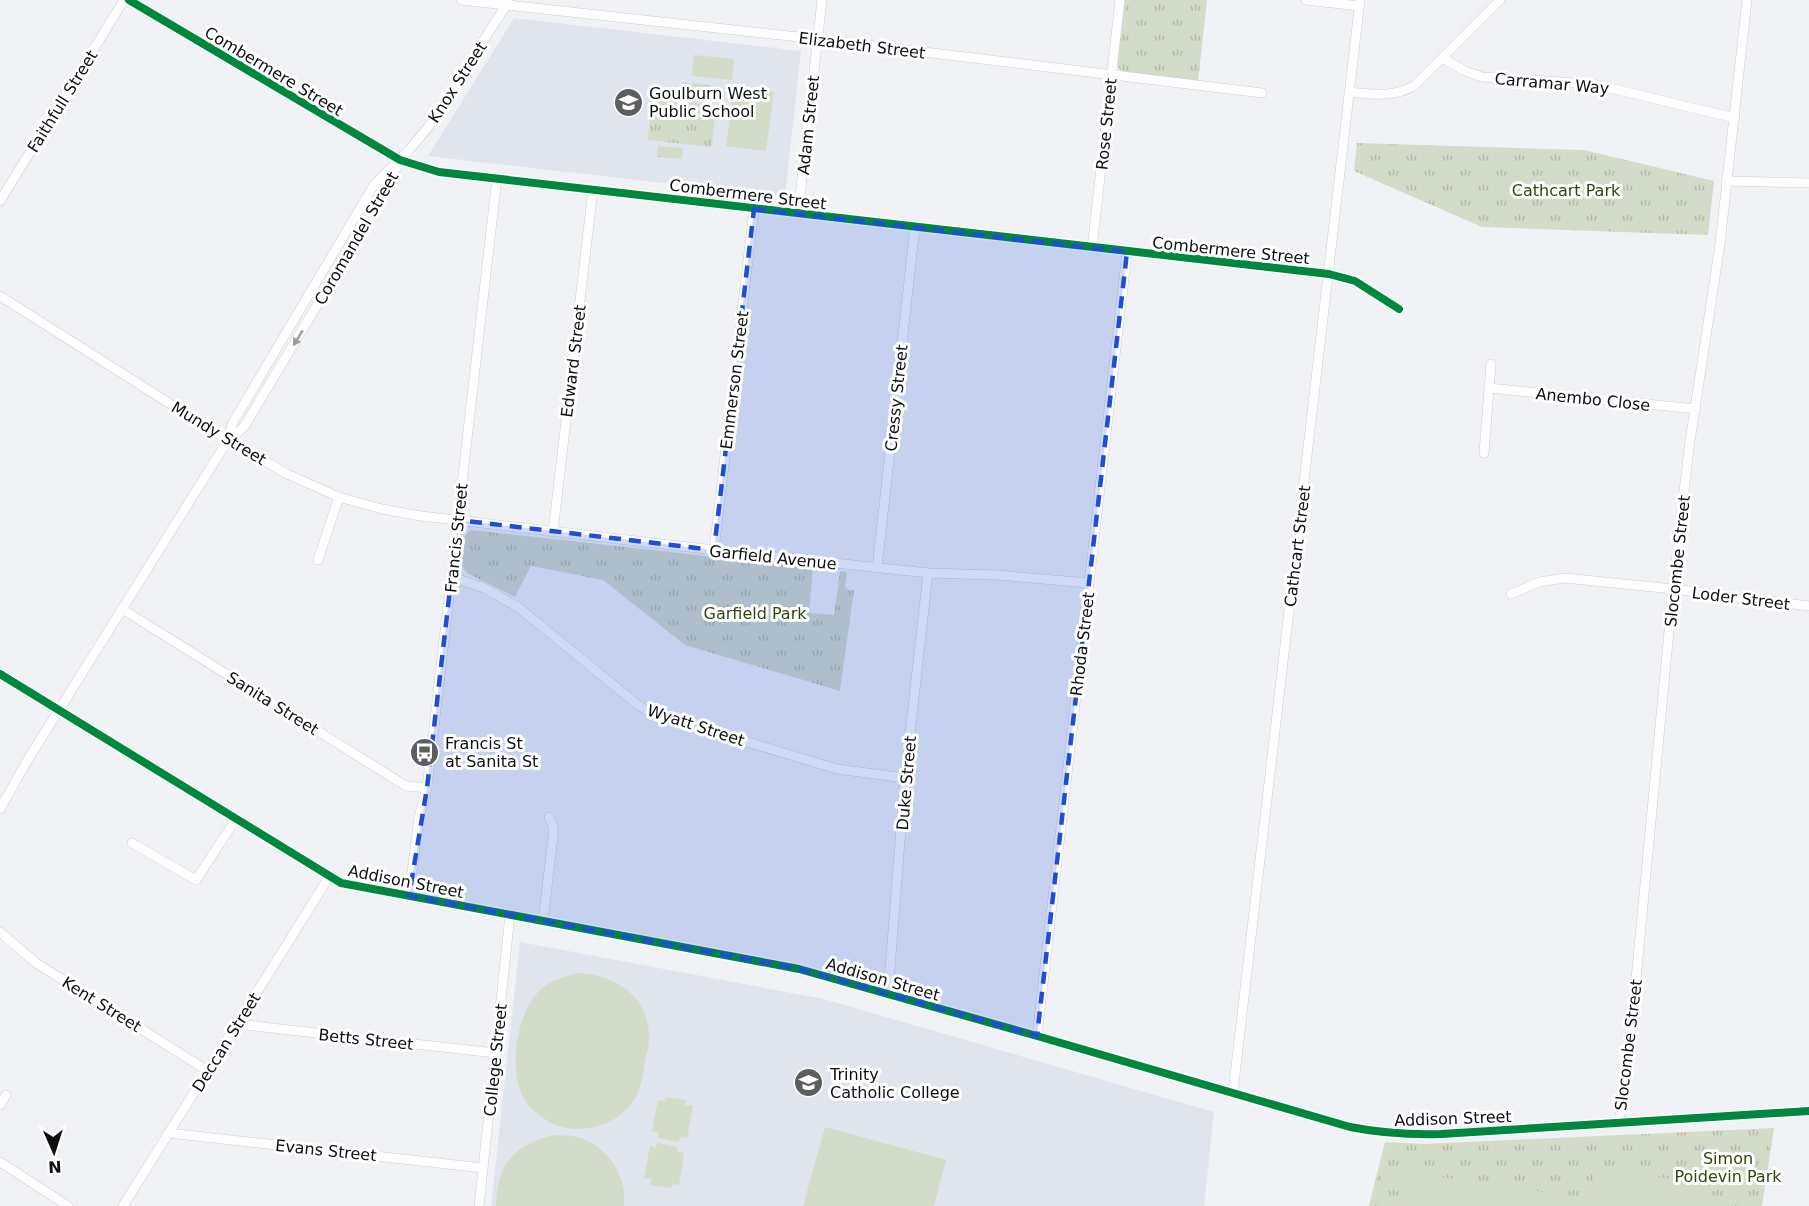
<svg xmlns="http://www.w3.org/2000/svg" width="1809" height="1206" viewBox="0 0 1809 1206" font-family="'DejaVu Sans',sans-serif">
	<defs>
		<pattern id="park-tufts" width="24" height="20" patternUnits="userSpaceOnUse" patternTransform="scale(1.5)"><rect width="24" height="20" fill="#d3dbc9"/><path d="M3 7l-1-3M5 7V3M7 7l1-3M15 17l-1-3M17 17v-4M19 17l1-3" fill="none" stroke="#b4bbac"/></pattern>
	</defs>
	<rect width="100%" height="100%" fill="#f0f2f6"/>
	<g fill="#e0e4ed">
		<path d="M 514,18 L 801,51 L 785,197 L 428,156 Z"/>
		<path d="M 520,942 L 824,999 L 1214,1112 L 1204,1206 L 491,1206 Z"/>
	</g>
	<g fill="url(#park-tufts)">
		<path d="M 1125,0 L 1207,0 L 1198,81 L 1124,72 L 1119,69 L 1117,63 Z"/>
		<path d="M 683,82 L 710,85 L 709,101 L 682,98 Z"/>
		<path d="M 652,98 L 716,105 L 712,147 L 648,140 Z"/>
		<path d="M 1357,143 L 1584,150 L 1714,181 L 1708,235 L 1482,227 L 1354,171 Z"/>
		<path d="M 658,146 L 683,148 L 682,159 L 657,157 Z"/>
		<path d="M 471,530 L 813,568 L 809,613 L 834,615 L 840,571 L 847,572 L 845,586 L 848,590 L 854,590 L 840,691 L 685,645 L 603,580 L 531,566 L 515,597 L 467,573 C 457,562 459,538 471,530 Z"/>
		<path d="M 1774,1128 L 1762,1206 L 1369,1206 L 1385,1142 L 1424,1144 Z"/>
	</g>
	<g fill="#d3dbc9">
		<path d="M 694,55 L 734,59 L 732,80 L 692,76 Z"/>
		<path d="M 734,87 L 774,92 L 766,151 L 726,146 Z"/>
		<path d="M 577,973 C 614,975 646,993 649,1034 C 650,1042 647,1052 645,1061 C 643,1076 641,1091 631,1104 C 613,1128 576,1136 549,1122 C 544,1119 539,1114 534,1111 C 504,1086 514,1015 540,990 C 551,980 564,977 577,973 Z"/>
		<path d="M 666,1097 L 686,1100 L 685,1105 L 693,1106 L 687,1138 L 680,1137 L 679,1142 L 658,1138 L 659,1133 L 652,1131 L 658,1100 L 665,1101 Z"/>
		<path d="M 825,1127 L 946,1160 L 934,1206 L 803,1206 Z"/>
		<path d="M 553,1135 C 559,1136 566,1135 572,1136 C 604,1141 628,1174 624,1206 L 496,1206 C 497,1164 513,1146 553,1135 Z"/>
		<path d="M 657,1143 L 678,1147 L 677,1152 L 684,1153 L 679,1185 L 672,1184 L 671,1188 L 650,1185 L 651,1179 L 644,1178 L 650,1146 L 656,1148 Z"/>
		<path d="M 1596,1167 L 1709,1185 L 1706,1206 L 1589,1206 Z"/>
		<path d="M 1407,1172 L 1578,1197 L 1576,1206 L 1402,1206 Z"/>
	</g>
	<g fill="none" stroke-linecap="round" stroke-linejoin="round">
		<defs>
			<g id="minor">
				<path d="M 129,0 L 400,160 L 439,172 L 1329,274 L 1355,281 L 1399,309"/>
				<path d="M 461,0 L 817,39 L 1262,93"/>
				<path d="M 1306,0 L 1359,6"/>
				<path d="M 1442,58 L 1465,71 L 1482,77 L 1593,84 L 1735,118"/>
				<path d="M 1349,92 C 1374,94 1391,98 1414,86 L 1500,0"/>
				<path d="M 1726,181 L 1809,183"/>
				<path d="M 0,201 L 124,0"/>
				<path d="M 798,214 L 822,0"/>
				<path d="M 1092,248 L 1120,0"/>
				<path d="M 0,296 L 213,431 L 287,474 L 339,497 L 382,509 L 421,516 L 714,550 L 928,573 L 997,575 L 1089,583"/>
				<path d="M 1489,388 L 1696,409"/>
				<path d="M 228,440 L 232,424 L 374,185 L 410,149 L 429,126 L 508,2"/>
				<path d="M 1484,453 L 1491,364"/>
				<path d="M 553,532 L 593,189"/>
				<path d="M 714,550 L 754,209"/>
				<path d="M 318,560 L 339,497"/>
				<path d="M 877,568 L 915,227"/>
				<path d="M 452,577 L 484,588 L 518,607 L 638,705 L 651,713 L 837,769 L 905,778"/>
				<path d="M 1511,594 L 1539,582 L 1565,578 L 1673,589 L 1809,606"/>
				<path d="M 122,609 L 406,786 L 427,788"/>
				<path d="M 0,674 L 341,883 L 799,969 L 1037,1036 L 1350,1127 C 1381,1133 1410,1135 1441,1134 L 1809,1111"/>
				<path d="M 0,809 L 27,761 L 228,440 L 244,427 L 387,189 L 400,160"/>
				<path d="M 132,843 L 196,880 L 236,819"/>
				<path d="M 409,896 L 419,817 L 427,788 L 497,178"/>
				<path d="M 543,921 L 553,837 L 553,827 L 549,817"/>
				<path d="M 0,932 L 36,963 L 208,1071"/>
				<path d="M 888,994 L 905,778 L 928,573"/>
				<path d="M 237,1024 L 495,1053"/>
				<path d="M 1037,1036 L 1127,252"/>
				<path d="M 1233,1092 L 1360,0"/>
				<path d="M 0,1105 L 6,1095"/>
				<path d="M 1619,1124 L 1636,979 L 1673,589 L 1689,448 L 1720,244 L 1747,0"/>
				<path d="M 168,1133 L 483,1168"/>
				<path d="M 0,1162 L 68,1206"/>
				<path d="M 123,1206 L 329,877"/>
				<path d="M 479,1206 L 510,915"/>
			</g>
		</defs>
		<use href="#minor" stroke="#cdcfd2" stroke-width="10"/>
		<use href="#minor" stroke="#fdfdfe" stroke-width="9"/>
		<defs>
			<g id="cycleway">
				<path d="M 129,0 L 400,160 L 439,172 L 1329,274 L 1355,281 L 1399,309"/>
				<path d="M 0,674 L 341,883 L 799,969 L 1037,1036 L 1350,1127 C 1381,1133 1410,1135 1441,1134 L 1809,1111"/>
			</g>
		</defs>
		<use href="#cycleway" stroke="#fefffe" stroke-width="11"/>
		<use href="#cycleway" stroke="#00873e" stroke-width="8"/>
	</g>
	<defs><path id="oneway-solid" d="M-6-.8H1V-3.2L6.5 0L1 3.2V.8H-6Z" transform="scale(1.5)"/></defs>
	<use fill="#9d9d9f" href="#oneway-solid" transform="translate(298 338) rotate(121)"/>
	<path fill="#1d4ed8" fill-opacity="0.2" stroke="#1d4ed8" stroke-width="4.5" stroke-dasharray="12 8" stroke-linejoin="round" d="M 754,209 L 1127,252 L 1037,1036 L 799,969 L 409,896 L 427,788 L 458,520 L 714,550 Z"/>
	<defs>
		<symbol id="school-disc" viewBox="-11 -11 22 22"><circle r="9.5" fill="#5c5e60" stroke="#fefffe"/><path d="M0-5L7-2L0 1L-7-2ZM-4 1L0 2.5L4 1V4Q0 6-4 4Z" fill="#fff"/></symbol>
		<symbol id="bus-disc" viewBox="-11 -11 22 22"><circle r="9.5" fill="#5c5e60" stroke="#fefffe"/><path d="M-5-6H5V4H4V6H2V4H-2V6H-4V4H-5ZM-3.5-4V0h7V-4ZM-3.5 1.2v1.5H-2V1.2ZM2 1.2v1.5H3.5V1.2Z" fill="#fff"/></symbol>
	</defs>
	<g fill-rule="evenodd">
		<use href="#school-disc" x="612" y="86" width="33" height="33"/>
		<use href="#bus-disc" x="408" y="736" width="33" height="33"/>
		<use href="#school-disc" x="792" y="1066" width="33" height="33"/>
	</g>
	<g text-anchor="middle" stroke-width="6" stroke-linejoin="round" paint-order="stroke">
		<g font-size="16" fill="#0d0e10" stroke="#fefffe">
			<text transform="translate(862 45) rotate(7)" y="6">Elizabeth Street</text>
			<text transform="translate(274 71) rotate(31)" y="6">Combermere Street</text>
			<text transform="translate(457 82) rotate(-57)" y="6">Knox Street</text>
			<text transform="translate(1552 83) rotate(5)" y="6">Carramar Way</text>
			<text transform="translate(62 101) rotate(-58)" y="6">Faithfull Street</text>
			<text transform="translate(1106 124) rotate(-84)" y="6">Rose Street</text>
			<text transform="translate(808 125) rotate(-84)" y="6">Adam Street</text>
			<text transform="translate(748 194) rotate(7)" y="6">Combermere Street</text>
			<text transform="translate(356 238) rotate(-60)" y="6">Coromandel Street</text>
			<text transform="translate(1231 250) rotate(6)" y="6">Combermere Street</text>
			<text transform="translate(573 361) rotate(-83)" y="6">Edward Street</text>
			<text transform="translate(734 380) rotate(-83)" y="6">Emmerson Street</text>
			<text transform="translate(896 398) rotate(-84)" y="6">Cressy Street</text>
			<text transform="translate(1593 399) rotate(6)" y="6">Anembo Close</text>
			<text transform="translate(219 433) rotate(31)" y="6">Mundy Street</text>
			<text transform="translate(456 538) rotate(-84)" y="6">Francis Street</text>
			<text transform="translate(1297 546) rotate(-83)" y="6">Cathcart Street</text>
			<text transform="translate(773 557) rotate(6)" y="6">Garfield Avenue</text>
			<text transform="translate(1677 561) rotate(-84)" y="6">Slocombe Street</text>
			<text transform="translate(1741 598) rotate(7)" y="6">Loder Street</text>
			<text transform="translate(1082 644) rotate(-83)" y="6">Rhoda Street</text>
			<text transform="translate(273 703) rotate(32)" y="6">Sanita Street</text>
			<text transform="translate(696 725) rotate(18)" y="6">Wyatt Street</text>
			<text transform="translate(906 783) rotate(-85)" y="6">Duke Street</text>
			<text transform="translate(406 881) rotate(11)" y="6">Addison Street</text>
			<text transform="translate(883 979) rotate(16)" y="6">Addison Street</text>
			<text transform="translate(102 1004) rotate(32)" y="6">Kent Street</text>
			<text transform="translate(366 1039) rotate(6)" y="6">Betts Street</text>
			<text transform="translate(226 1042) rotate(-58)" y="6">Deccan Street</text>
			<text transform="translate(1628 1045) rotate(-83)" y="6">Slocombe Street</text>
			<text transform="translate(495 1060) rotate(-84)" y="6">College Street</text>
			<text transform="translate(1453 1118) rotate(-2)" y="6">Addison Street</text>
			<text transform="translate(326 1150) rotate(6)" y="6">Evans Street</text>
		</g>
		<g font-size="16" fill="#0d0e10" stroke="#fefffe" text-anchor="start">
			<text x="649" y="99">Goulburn West<tspan x="649" dy="18">Public School</tspan></text>
			<text x="445" y="749">Francis St<tspan x="445" dy="18">at Sanita St</tspan></text>
			<text x="830" y="1080">Trinity<tspan x="830" dy="18">Catholic College</tspan></text>
		</g>
		<g font-size="16" fill="#35450a" stroke="#fefffe">
			<text x="1566" y="196">Cathcart Park</text>
			<text x="755" y="619">Garfield Park</text>
			<text x="1728" y="1164">Simon<tspan x="1728" dy="18">Poidevin Park</tspan></text>
		</g>
	</g>
	<g transform="translate(54 1152) rotate(177)" stroke="#fefffe" stroke-width="4.5" paint-order="stroke">
	<path d="M0-4.5L10 22L0 15L-10 22Z" fill="#0d0e10"/>
	<text y="-9" font-size="16" font-weight="bold" text-anchor="middle" fill="#0d0e10">N</text>
	</g>
</svg>
